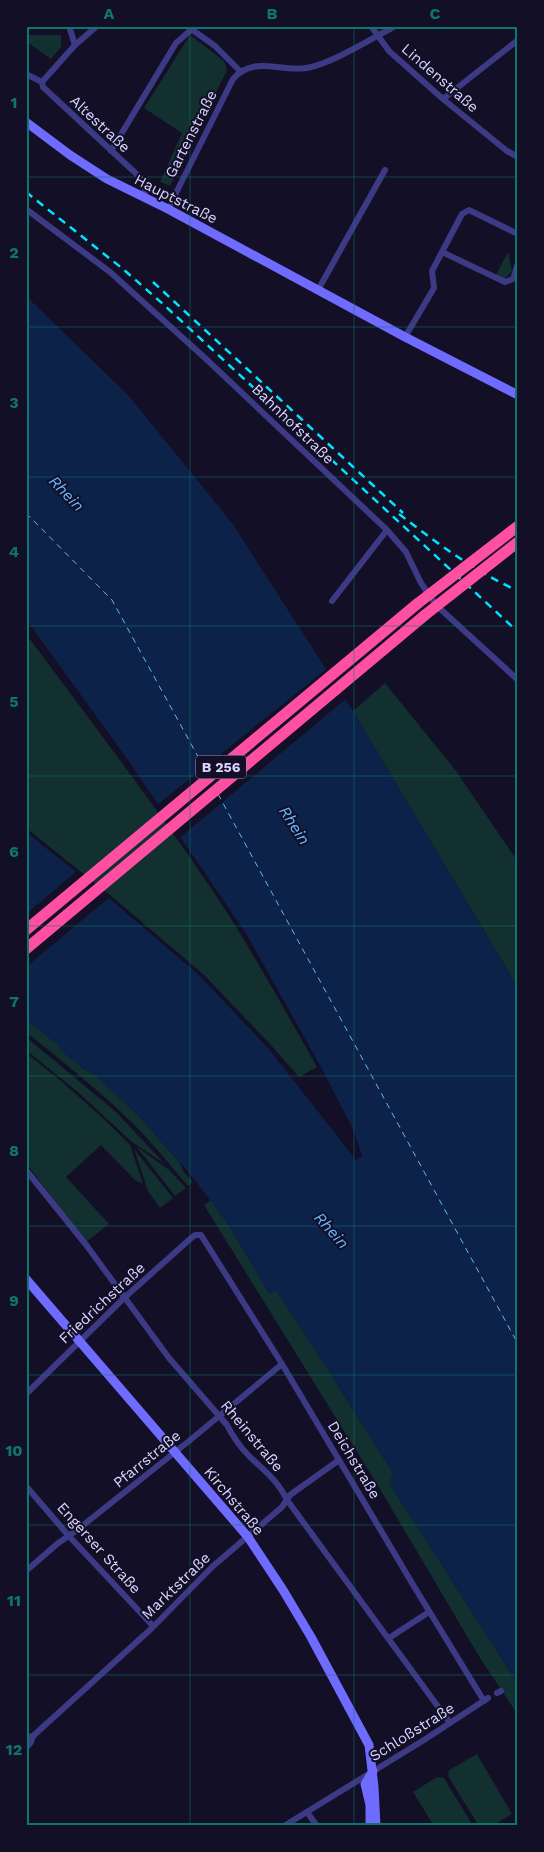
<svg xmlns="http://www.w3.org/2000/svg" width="544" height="1852" viewBox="0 0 544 1852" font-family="'Work Sans',sans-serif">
	<rect width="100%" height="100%" fill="#130f26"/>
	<g fill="#12302f">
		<path d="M 26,35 L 61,35 L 61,47 L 51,59 L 27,42 Z"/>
		<path d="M 190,35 L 224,61 L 227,70 L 170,186 L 160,182 L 182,133 L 144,108 Z"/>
		<path d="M 508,252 L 512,271 L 505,279 L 496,275 Z"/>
		<path d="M 26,634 C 90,720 155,805 215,894 C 252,950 284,1009 317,1067 L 299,1077 L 270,1044 L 203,974 L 111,896 L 26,828 Z"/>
		<path d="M 385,683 L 456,771 L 518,862 L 518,988 L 353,711 Z"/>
		<path d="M 26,1020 L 59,1045 L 61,1050 L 85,1070 L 94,1074 L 139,1116 L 180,1163 L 183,1171 L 193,1182 L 188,1186 C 174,1170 160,1152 145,1136 C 109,1098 67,1065 26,1032 Z"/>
		<path d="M 26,1037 L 116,1112 L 165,1164 L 132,1142 L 79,1093 L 26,1050 Z"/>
		<path d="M 26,1053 L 61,1081 L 106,1121 L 130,1145 L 143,1184 L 135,1180 L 101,1145 L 66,1177 L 109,1224 L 86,1242 L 26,1163 Z"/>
		<path d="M 136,1146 L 169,1170 L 186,1188 L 175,1196 Z"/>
		<path d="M 134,1149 L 173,1198 L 160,1208 L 148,1191 Z"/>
		<path d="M 211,1200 L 230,1227 L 269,1293 L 276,1290 L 327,1368 L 393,1473 L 390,1484 L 518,1684 L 518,1715 L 480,1658 L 380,1489 L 204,1205 Z"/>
		<path d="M 477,1754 L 512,1814 L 492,1826 L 479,1826 L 448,1776 L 449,1770 Z"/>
		<path d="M 437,1777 L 444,1778 L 473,1826 L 434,1826 L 413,1792 Z"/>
	</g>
	<path fill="#0c2248" d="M 26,296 L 128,395 L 232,523 L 353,711 L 518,988 L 518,1684 L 390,1484 L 393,1473 L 327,1368 L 276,1290 L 269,1293 L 230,1227 L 195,1180 L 139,1116 L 94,1074 L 85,1070 L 61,1050 L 59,1045 L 26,1020 L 26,832 L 109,898 L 200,976 L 268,1048 L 356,1160 L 362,1156 L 354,1131 L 321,1067 L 247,935 L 130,763 L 26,619 Z"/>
	<g fill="#130f26">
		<path d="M 328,668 L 347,698 L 178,839 L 156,806 Z"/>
		<path d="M 78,870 L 111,896 L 26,967 L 26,914 Z"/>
	</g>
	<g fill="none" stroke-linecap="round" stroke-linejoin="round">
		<g stroke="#62b6ff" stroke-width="1" stroke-dasharray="6 5" stroke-linecap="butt">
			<path d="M 26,513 L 112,600 L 207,773"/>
			<path d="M 218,794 L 518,1344"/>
		</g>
		<g stroke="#3d3a85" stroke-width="6">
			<path d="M 69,26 L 75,45"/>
			<path d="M 187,26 L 215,46 L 240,71"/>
			<path d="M 371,26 L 389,51 L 443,99 L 507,151 L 518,157"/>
			<path d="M 26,74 L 42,82 L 43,87 L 143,180 L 147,185 L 143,198"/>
			<path d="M 42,82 L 75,45 L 97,26"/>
			<path d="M 443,99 L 518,40"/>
			<path d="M 111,151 L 176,43 L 192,29"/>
			<path d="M 26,209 L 110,272 L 205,358 L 387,530 L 406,552 L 421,583 L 436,605 L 518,680"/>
			<path d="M 168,209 L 233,79 C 254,55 279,72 306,68 C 329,65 373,38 395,26"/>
			<path d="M 442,252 L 462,214 L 469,210 L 516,233"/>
			<path d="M 318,290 L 385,170"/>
			<path d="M 405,337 L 434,288 L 432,271 L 442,252 L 505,282 L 513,279 L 518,263"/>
			<path d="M 332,601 L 387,530"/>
			<path d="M 26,1170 L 87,1246 L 169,1358 L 227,1425 C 233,1437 241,1448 250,1457 C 264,1470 279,1482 287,1500 L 450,1723"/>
			<path d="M 26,1394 L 124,1298 L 189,1240 L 195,1235 L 201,1235 L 282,1364 L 415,1588 L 484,1701"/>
			<path d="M 26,1486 L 68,1535 L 153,1626"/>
			<path d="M 26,1571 L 57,1544 L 77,1530 L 189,1441 L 282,1364"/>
			<path d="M 389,1638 L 429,1612"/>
			<path d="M 497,1693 L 501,1691"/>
			<path d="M 26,1738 L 33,1736 L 152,1628 L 212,1567 L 282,1507 L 290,1495 L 339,1460"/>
			<path d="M 26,1748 L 31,1742 L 33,1736"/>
			<path d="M 307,1812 L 317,1826"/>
			<path d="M 284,1826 L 424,1740 L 488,1698"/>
		</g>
		<g stroke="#6f6bff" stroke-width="9">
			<path d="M 26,122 L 70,155 L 107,179 L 168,209 L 405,337 L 518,395"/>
			<path d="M 26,1279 L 248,1537 L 283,1590 L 311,1637 L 369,1745 L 374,1787 L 376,1826"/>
			<path d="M 370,1826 L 370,1805 L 365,1784 L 373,1771"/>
		</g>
		<g stroke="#ff4fa3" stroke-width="11">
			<path d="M 26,930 L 417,604"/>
			<path d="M 26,949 L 425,615"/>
		</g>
		<g stroke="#00e5ff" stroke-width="2.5" stroke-dasharray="8 6" stroke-linecap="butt">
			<path d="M 26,192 L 123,269 L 163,304 L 518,632"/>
			<path d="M 153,282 L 403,513"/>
			<path d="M 399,514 C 437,543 474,571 518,591"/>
		</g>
		<g stroke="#ff4fa3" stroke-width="11">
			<path d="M 417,604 L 518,526"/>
			<path d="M 425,615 L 518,542"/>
		</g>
	</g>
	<path fill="none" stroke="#0f766e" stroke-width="1" stroke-opacity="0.55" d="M 190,26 L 190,1826M 354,26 L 354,1826M 26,177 L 518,177M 26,327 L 518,327M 26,477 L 518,477M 26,626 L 518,626M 26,776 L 518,776M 26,926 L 518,926M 26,1076 L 518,1076M 26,1226 L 518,1226M 26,1375 L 518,1375M 26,1525 L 518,1525M 26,1675 L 518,1675"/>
	<g text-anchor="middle" stroke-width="4" stroke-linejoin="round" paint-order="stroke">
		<rect fill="#130f26" stroke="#9e99be" stroke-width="1" x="196" y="755.5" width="50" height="23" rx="4"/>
		<g font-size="14" font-weight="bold" fill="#d9d4ff">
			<text x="221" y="772">B 256</text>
		</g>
		<g font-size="15" fill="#d9d4ff" stroke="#130f26">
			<text transform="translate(440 78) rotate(41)" y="5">Lindenstraße</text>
			<text transform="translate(100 124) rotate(43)" y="5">Altestraße</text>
			<text transform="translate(191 134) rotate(-63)" y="5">Gartenstraße</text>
			<text transform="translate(176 199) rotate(27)" y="5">Hauptstraße</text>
			<text transform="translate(293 424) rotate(44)" y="5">Bahnhofstraße</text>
			<text transform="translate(102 1303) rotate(-43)" y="5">Friedrichstraße</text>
			<text transform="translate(252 1436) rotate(50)" y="5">Rheinstraße</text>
			<text transform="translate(147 1459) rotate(-39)" y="5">Pfarrstraße</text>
			<text transform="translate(354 1460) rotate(59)" y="5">Deichstraße</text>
			<text transform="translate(234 1501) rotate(50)" y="5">Kirchstraße</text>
			<text transform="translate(99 1548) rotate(48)" y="5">Engerser Straße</text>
			<text transform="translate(176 1586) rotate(-44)" y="5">Marktstraße</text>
			<text transform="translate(412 1732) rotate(-32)" y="5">Schloßstraße</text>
		</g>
		<g font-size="16" font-style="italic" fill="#62b6ff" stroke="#130f26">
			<text transform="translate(67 493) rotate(46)" y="6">Rhein</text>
			<text transform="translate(295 825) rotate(57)" y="6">Rhein</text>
			<text transform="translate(332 1230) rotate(48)" y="6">Rhein</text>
		</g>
	</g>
	<rect width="544" height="1852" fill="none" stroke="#130f26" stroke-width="55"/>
	<rect x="28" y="28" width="488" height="1796" fill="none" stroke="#0f766e" stroke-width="2"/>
	<g font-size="16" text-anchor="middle" font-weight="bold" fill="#0f766e">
		<text x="109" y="19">A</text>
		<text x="272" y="19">B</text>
		<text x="435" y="19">C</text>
		<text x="14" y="108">1</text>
		<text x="14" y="258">2</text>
		<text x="14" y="408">3</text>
		<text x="14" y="557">4</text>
		<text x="14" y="707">5</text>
		<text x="14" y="857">6</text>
		<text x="14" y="1007">7</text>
		<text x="14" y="1156">8</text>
		<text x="14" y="1306">9</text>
		<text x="14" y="1456">10</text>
		<text x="14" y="1606">11</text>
		<text x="14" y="1755">12</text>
	</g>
</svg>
